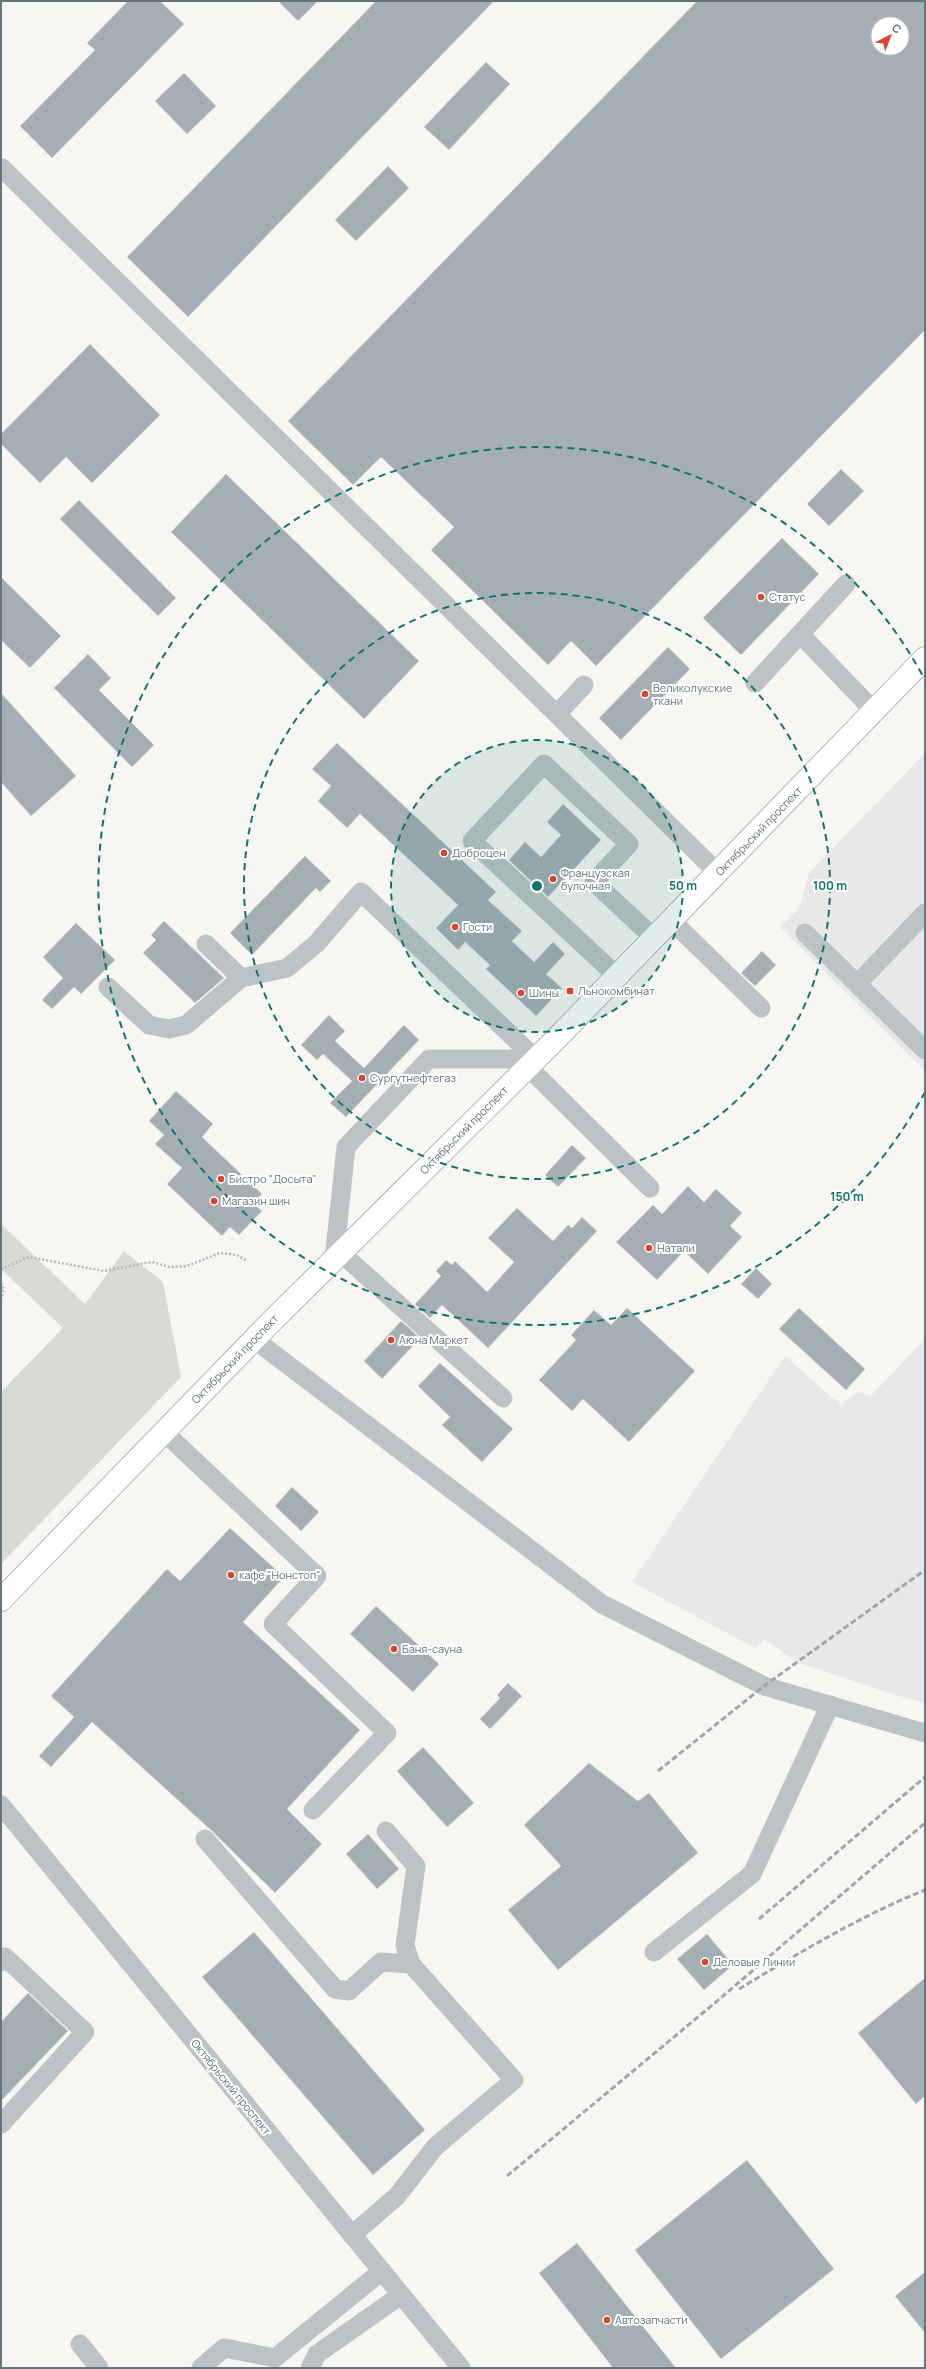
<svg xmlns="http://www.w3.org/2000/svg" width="926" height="2369" viewBox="0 0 926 2369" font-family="Manrope,sans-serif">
	<rect width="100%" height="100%" fill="#f7f6f3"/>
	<g fill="#e7e8e7">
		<path d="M 925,753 L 925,1071 L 780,927 L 799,908 L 809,873 Z"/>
		<path d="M 925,1339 L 925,1703 L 895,1695 L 797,1662 L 765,1640 L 755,1648 L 632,1582 L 785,1356 L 841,1405 L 858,1392 L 871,1396 Z"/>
	</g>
	<path fill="#d7dbd3" d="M 1,1224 L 85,1304 L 124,1251 L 163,1282 L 181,1377 L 1,1564 L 1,1392 L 63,1328 L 1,1269 Z"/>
	<g fill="#a5afb3" stroke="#d8d8d6" fill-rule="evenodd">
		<path d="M 128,1 L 160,1 L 184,24 L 52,158 L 20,126 L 95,50 L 87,43 Z"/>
		<path d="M 278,1 L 318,1 L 298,21 Z"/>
		<path d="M 376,1 L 494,1 L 188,317 L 127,257 Z"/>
		<path d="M 697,1 L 925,1 L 925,330 L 596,666 L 571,641 L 548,665 L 431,550 L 454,527 L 381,457 L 353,485 L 288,421 ZM 878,24 L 902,24 L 902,48 L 878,48 Z"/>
		<path d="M 486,62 L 510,84 L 449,150 L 424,127 Z"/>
		<path d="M 184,73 L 216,106 L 187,134 L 155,101 Z"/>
		<path d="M 388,166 L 409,188 L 356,241 L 335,220 Z"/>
		<path d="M 90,344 L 160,415 L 92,483 L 66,457 L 40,483 L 1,444 L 1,434 Z"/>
		<path d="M 841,469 L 864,491 L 829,526 L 807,504 Z"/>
		<path d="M 226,474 L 419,661 L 364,719 L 171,532 Z"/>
		<path d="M 79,500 L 176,598 L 158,616 L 60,519 Z"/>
		<path d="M 782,538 L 819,574 L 741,655 L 703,618 Z"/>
		<path d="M 1,577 L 61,636 L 30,668 L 1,640 Z"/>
		<path d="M 668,647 L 690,669 L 621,740 L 599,718 Z"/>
		<path d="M 88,654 L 111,678 L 99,690 L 154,745 L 132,767 L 54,688 Z"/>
		<path d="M 1,693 L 76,776 L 31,816 L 1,782 Z"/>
		<path d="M 337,743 L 496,892 L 488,900 L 522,931 L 512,941 L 534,962 L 553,942 L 565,954 L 546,974 L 562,988 L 536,1016 L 486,969 L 490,965 L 465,942 L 458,950 L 436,928 L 458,905 L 360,814 L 347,828 L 318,801 L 331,786 L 312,769 Z"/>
		<path d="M 563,804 L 601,840 L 548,897 L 509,860 L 525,842 L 541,857 L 561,835 L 547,822 Z"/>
		<path d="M 305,856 L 331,881 L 320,892 L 316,888 L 252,955 L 230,933 Z"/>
		<path d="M 164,921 L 224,978 L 195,1003 L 143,953 L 156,940 L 151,935 Z"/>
		<path d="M 76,923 L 115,960 L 81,994 L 74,987 L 52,1009 L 42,1000 L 63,978 L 43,957 Z"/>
		<path d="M 762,951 L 776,965 L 755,986 L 741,973 Z"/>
		<path d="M 329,1015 L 345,1031 L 335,1041 L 364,1068 L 404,1025 L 419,1040 L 346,1117 L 330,1103 L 352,1081 L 323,1054 L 317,1060 L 301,1045 Z"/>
		<path d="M 176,1091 L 213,1124 L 202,1137 L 262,1194 L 253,1203 L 262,1211 L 239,1235 L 230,1227 L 222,1236 L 167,1184 L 182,1168 L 155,1144 L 164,1135 L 149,1121 Z"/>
		<path d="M 572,1145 L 586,1158 L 558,1187 L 545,1175 Z"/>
		<path d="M 688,1186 L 704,1202 L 716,1189 L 742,1213 L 730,1226 L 742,1237 L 708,1274 L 684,1251 L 657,1280 L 616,1242 L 653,1205 L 662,1214 Z"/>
		<path d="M 517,1208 L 553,1241 L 568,1225 L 572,1228 L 582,1217 L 597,1231 L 488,1348 L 442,1305 L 430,1318 L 415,1304 L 441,1276 L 436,1271 L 446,1260 L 452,1265 L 455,1261 L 487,1292 L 514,1262 L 488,1238 Z"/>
		<path d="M 756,1268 L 772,1284 L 758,1299 L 741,1284 Z"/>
		<path d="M 627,1308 L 695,1371 L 629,1442 L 583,1399 L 572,1411 L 539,1380 L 576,1340 L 571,1335 L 594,1310 L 611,1325 Z"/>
		<path d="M 799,1308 L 865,1369 L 846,1390 L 779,1329 Z"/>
		<path d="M 401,1321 L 420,1338 L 382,1379 L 364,1361 Z"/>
		<path d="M 440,1363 L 513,1429 L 482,1462 L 442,1425 L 450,1417 L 418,1386 Z"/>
		<path d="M 292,1487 L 319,1512 L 301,1531 L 275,1506 Z"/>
		<path d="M 230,1528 L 284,1577 L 243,1622 L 360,1730 L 287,1809 L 322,1844 L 275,1893 L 213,1832 L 92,1722 L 51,1767 L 39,1756 L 74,1717 L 51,1696 L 167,1569 L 180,1581 Z"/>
		<path d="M 376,1606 L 439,1664 L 413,1692 L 350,1634 Z"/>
		<path d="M 508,1683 L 522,1696 L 490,1729 L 480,1719 L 500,1698 L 497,1695 Z"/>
		<path d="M 423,1747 L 474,1803 L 447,1827 L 397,1771 Z"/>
		<path d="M 589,1763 L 638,1801 L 649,1793 L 698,1853 L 558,1970 L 508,1910 L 561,1866 L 524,1825 Z"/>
		<path d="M 368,1834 L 399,1869 L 377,1889 L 346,1854 Z"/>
		<path d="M 254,1932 L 425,2130 L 373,2175 L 202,1977 Z"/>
		<path d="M 707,1934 L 733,1965 L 704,1990 L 677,1959 Z"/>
		<path d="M 925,1978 L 925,2096 L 916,2104 L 858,2033 Z"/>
		<path d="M 28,1993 L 68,2031 L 1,2101 L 1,2022 Z"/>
		<path d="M 747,2160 L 834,2269 L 721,2359 L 635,2250 Z"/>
		<path d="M 577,2243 L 676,2368 L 613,2368 L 539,2273 Z"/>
		<path d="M 925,2272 L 925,2333 L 895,2296 Z"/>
	</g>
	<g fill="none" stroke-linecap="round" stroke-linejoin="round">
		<defs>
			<path id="major" d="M 1,1600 L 265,1328 L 555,1040 L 925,658"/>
		</defs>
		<use href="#major" stroke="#b1b7ba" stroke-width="24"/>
		<g stroke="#b6babc" stroke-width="2.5" stroke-dasharray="2 2" stroke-linecap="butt">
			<path d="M 1,1269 L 29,1257 L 104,1271 L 152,1262 L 169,1267 L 187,1266 L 220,1253 L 237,1255 L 247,1261"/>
			<path d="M 1,1283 L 4,1289 L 1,1300"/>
		</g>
		<g stroke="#bdc3c5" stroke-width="19">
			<path d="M 2,168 L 718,873"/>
			<path d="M 800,634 L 874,711"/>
			<path d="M 755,683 L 846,584"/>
			<path d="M 557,714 L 584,685"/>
			<path d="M 672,921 L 761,1008"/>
			<path d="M 805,933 L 925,1050"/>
			<path d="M 206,944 L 241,978"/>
			<path d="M 617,976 L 472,841 L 544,764 L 629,844 L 594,882 L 654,938"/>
			<path d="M 857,984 L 925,913"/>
			<path d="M 108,987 L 149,1025 L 169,1029 L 186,1025 L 241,978 L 287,968 L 316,944 L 361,892 L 536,1059"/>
			<path d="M 528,1067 L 650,1188"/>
			<path d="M 341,1253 L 503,1398"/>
			<path d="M 334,1259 L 346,1147 L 429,1059 L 536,1059"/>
			<path d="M 254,1339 L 602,1604 L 764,1686 L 925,1733"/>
			<path d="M 164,1432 L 317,1576 L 273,1624 L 387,1733 L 313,1810"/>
			<path d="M 1,1805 L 461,2368"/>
			<path d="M 386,1831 L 416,1866 L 405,1945 L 411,1964"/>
			<path d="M 205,1839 L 335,1989 L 349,1991 L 381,1962 L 411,1964 L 514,2080 L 435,2147 L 397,2196 L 352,2235"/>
			<path d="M 654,1952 L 752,1874 L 830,1705"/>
			<path d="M 1,1962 L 5,1957 L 85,2032 L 1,2124"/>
			<path d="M 80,2344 L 99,2368"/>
			<path d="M 201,2368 L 224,2348 L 275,2358 L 382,2271"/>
			<path d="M 310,2368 L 317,2354 L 401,2295"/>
		</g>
		<use href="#major" stroke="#fff" stroke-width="22"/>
		<g stroke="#9fa7ab" stroke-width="3" stroke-dasharray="6 3" stroke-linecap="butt">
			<path d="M 658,1771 L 764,1686 L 925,1570"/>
			<path d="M 759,1919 L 925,1777"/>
			<path d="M 739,1989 C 799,1953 860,1916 925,1890"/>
			<path d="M 507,2176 L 716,2002 L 925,1823"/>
		</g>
	</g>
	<circle cx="537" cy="886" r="146" fill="#0f766e" fill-opacity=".12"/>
	<g fill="none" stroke="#0f766e" stroke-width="2" stroke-dasharray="7 5">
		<circle cx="537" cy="886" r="146"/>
		<circle cx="537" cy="886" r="293"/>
		<path d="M925 1092A439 439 0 1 1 925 680"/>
	</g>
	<g fill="#dd432d" stroke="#fff" stroke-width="1.5">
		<circle cx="761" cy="597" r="4"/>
		<circle cx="645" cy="694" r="4"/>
		<circle cx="444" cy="853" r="4"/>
		<circle cx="553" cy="879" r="4"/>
		<circle cx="455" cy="927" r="4"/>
		<rect x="566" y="987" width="8" height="8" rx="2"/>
		<circle cx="521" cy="993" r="4"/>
		<circle cx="362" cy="1078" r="4"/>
		<circle cx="221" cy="1179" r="4"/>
		<circle cx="214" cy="1201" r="4"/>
		<circle cx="649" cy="1248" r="4"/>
		<circle cx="391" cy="1340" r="4"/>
		<circle cx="231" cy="1575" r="4"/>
		<circle cx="394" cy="1649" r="4"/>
		<circle cx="705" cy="1962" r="4"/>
		<circle cx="607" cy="2320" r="4"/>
	</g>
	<g text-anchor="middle" stroke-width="4" stroke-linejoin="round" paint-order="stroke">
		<g font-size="11" fill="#63757d" stroke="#fff" text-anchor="start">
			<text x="769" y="601">Статус</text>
			<text x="653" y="692">Великолукские<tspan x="653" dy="13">ткани</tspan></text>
			<text x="452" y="857">Доброцен</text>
			<text x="561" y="877">Французская<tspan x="561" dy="13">булочная</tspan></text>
			<text x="463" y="931">Гости</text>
			<text x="578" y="995">Льнокомбинат</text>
			<text x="529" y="997">Шины</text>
			<text x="370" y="1082">Сургутнефтегаз</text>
			<text x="229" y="1183">Бистро "Досыта"</text>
			<text x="222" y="1205">Магазин шин</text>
			<text x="657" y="1252">Натали</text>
			<text x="399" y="1344">Аюна Маркет</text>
			<text x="239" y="1579">кафе "Нонстоп"</text>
			<text x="402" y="1653">Баня-сауна</text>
			<text x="713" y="1966">Деловые Линии</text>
			<text x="615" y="2324">Автозапчасти</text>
		</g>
		<g font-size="11" fill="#63757d" stroke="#fff">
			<text transform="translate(759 831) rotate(-46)" y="4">Октябрьский проспект</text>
			<text transform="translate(464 1130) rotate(-45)" y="4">Октябрьский проспект</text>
			<text transform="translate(235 1359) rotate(-46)" y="4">Октябрьский проспект</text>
			<text transform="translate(231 2087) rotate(51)" y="4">Октябрьский проспект</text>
		</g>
	</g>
	<circle cx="537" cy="886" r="6" fill="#0f766e" stroke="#fff" stroke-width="2"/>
	<g font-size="12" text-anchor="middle" font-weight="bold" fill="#0f766e" stroke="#fff" stroke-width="4" stroke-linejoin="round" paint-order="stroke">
		<text x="683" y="890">50 m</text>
		<text x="830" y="890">100 m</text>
		<text x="847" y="1201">150 m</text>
	</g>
	<rect width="926" height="2369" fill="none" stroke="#63757d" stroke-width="4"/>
	<g transform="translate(890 36) rotate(42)"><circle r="19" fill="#ffffff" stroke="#c1c8cb"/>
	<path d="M0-3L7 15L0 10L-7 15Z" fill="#dd432d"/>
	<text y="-6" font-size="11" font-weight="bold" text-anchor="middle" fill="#63757d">С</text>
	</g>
</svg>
